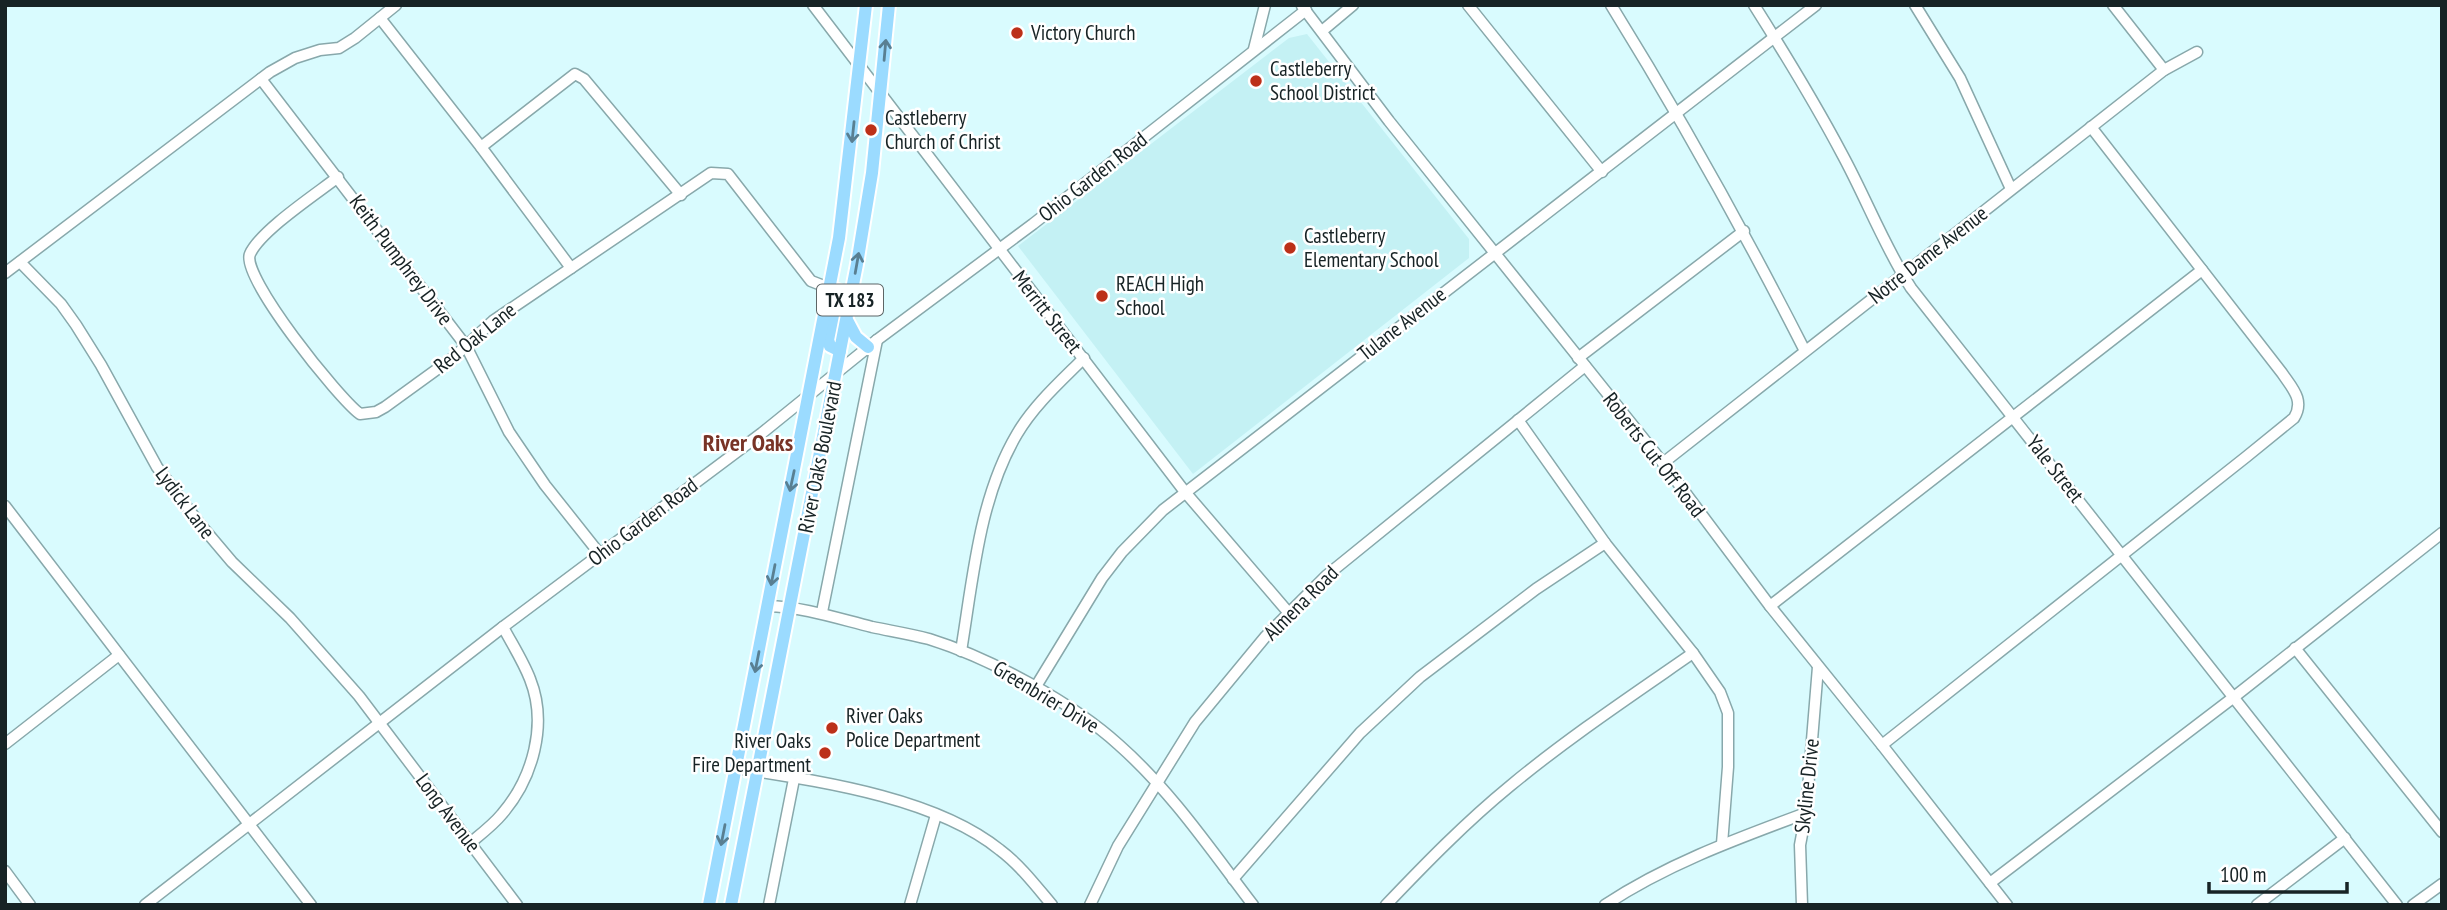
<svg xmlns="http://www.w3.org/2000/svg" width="2447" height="910" viewBox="0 0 2447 910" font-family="'PT Sans Narrow',sans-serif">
	<rect width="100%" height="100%" fill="#d9fbfe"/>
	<path fill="#c4f1f4" d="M 1307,34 L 1469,239 L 1469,258 L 1193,474 L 1018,246 L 1289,38 Z"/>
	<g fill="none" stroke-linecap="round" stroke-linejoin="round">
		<defs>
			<g id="minor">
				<path d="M 813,5 L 1185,492 L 1288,612"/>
				<path d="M 1468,5 L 1602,172"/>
				<path d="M 1611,5 C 1681,118 1745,233 1805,351"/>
				<path d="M 1754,5 C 1785,54 1815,103 1842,154 C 1866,198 1884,246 1911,288 L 2397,905"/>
				<path d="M 1915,5 L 1960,78 L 2011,189"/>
				<path d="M 2113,5 L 2164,70"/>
				<path d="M 1302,6 L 1389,121 L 1663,463 L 1770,606 L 1882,745 L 2007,905"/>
				<path d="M 380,18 L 481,147 L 571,268"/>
				<path d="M 1322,31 L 1353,5"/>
				<path d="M 1254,49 L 1265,5"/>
				<path d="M 261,79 L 466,346 L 509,432 L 545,485 L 599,553"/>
				<path d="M 481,147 L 575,74 L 584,79 L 681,195"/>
				<path d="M 338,177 C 316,194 260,231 250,254 C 240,276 339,399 360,414 L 376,412 L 385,407 L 454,357 L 493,321 L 711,173 L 728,174 L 811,281 L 829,288"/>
				<path d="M 20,262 L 61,304 L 76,325 L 101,365 L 157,467 L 199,523 L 232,562 L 290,618 L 359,696 L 517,905"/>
				<path d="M 5,273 L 270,72 L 295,58 L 320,50 L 339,48 L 355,38 L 396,5"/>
				<path d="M 1578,358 L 1744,231"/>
				<path d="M 1518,420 L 1605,543 L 1693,653 L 1720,692 L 1728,713 L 1728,767 L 1722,844"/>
				<path d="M 1663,463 L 2164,70 L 2197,52"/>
				<path d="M 5,506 L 311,905"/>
				<path d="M 767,606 C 804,607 836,618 872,627 C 891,631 910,634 929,639 C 990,658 1073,703 1119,745 C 1171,791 1211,850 1253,905"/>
				<path d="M 1770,606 L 2202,270"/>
				<path d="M 822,612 L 877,340"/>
				<path d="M 2295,648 L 2442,832"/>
				<path d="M 961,651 C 973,579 979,498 1017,434 C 1034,405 1060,382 1084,358"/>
				<path d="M 1035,688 L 1102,578 L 1122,552 L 1163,510 L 1816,5"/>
				<path d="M 5,744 L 119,655"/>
				<path d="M 1882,745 L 2246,457 L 2294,418 C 2305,400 2292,388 2282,373 L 2091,127"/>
				<path d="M 736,768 C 818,781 935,797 1000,850 C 1020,865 1036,886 1052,905"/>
				<path d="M 470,843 C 481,834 493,825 502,814 C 533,778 548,724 530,679 C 523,661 512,644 503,627"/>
				<path d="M 5,871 L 30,905"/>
				<path d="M 1233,879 L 1360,733 L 1420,677 L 1536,589 L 1605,543"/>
				<path d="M 1990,883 L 2234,697 L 2442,533"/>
				<path d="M 145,905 L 503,627 L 762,433 L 877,340 L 1033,224 L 1306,10"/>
				<path d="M 769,905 L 794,779"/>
				<path d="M 910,905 L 936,815"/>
				<path d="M 1090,905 L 1118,846 L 1195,722 L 1266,636 L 1326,576 L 1585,366"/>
				<path d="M 1386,905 C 1426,863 1466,822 1510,786 C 1568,738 1631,696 1693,653"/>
				<path d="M 1605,905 C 1667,864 1736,839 1806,813"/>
				<path d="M 1802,905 L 1800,845 L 1806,813 L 1818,667"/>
				<path d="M 2257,905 L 2345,838"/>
				<path d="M 2413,905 L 2442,884"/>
			</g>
			<g id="major">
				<path d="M 838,290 L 828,340 L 830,346 L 840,351"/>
				<path d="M 847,320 L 856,337 L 868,347"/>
				<path d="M 709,905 L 839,238 L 866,5"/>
				<path d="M 731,905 L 857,264 L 872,173 L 889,5"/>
			</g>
		</defs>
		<use href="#minor" stroke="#88a8ab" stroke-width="13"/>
		<use href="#major" stroke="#fff" stroke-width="16"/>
		<use href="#minor" stroke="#fff" stroke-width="10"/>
		<use href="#major" stroke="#9bdbff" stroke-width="12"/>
	</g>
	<defs><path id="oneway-shaft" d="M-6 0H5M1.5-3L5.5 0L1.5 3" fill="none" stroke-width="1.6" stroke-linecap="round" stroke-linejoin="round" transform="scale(1.75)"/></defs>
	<g stroke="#597f92">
		<use href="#oneway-shaft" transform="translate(885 50) rotate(-85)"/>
		<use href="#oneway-shaft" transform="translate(853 132) rotate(96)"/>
		<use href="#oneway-shaft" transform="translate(857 263) rotate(-80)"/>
		<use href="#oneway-shaft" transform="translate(792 481) rotate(102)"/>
		<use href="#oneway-shaft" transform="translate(773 575) rotate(101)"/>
		<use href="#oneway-shaft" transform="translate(757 662) rotate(101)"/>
		<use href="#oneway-shaft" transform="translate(723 835) rotate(101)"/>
	</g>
	<g fill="#bc3019" stroke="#fff" stroke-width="2.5">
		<circle cx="1017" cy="33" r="7"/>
		<circle cx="1256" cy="81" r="7"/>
		<circle cx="871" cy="130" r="7"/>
		<circle cx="1290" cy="248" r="7"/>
		<circle cx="1102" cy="296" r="7"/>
		<circle cx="832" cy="728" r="7"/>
		<circle cx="825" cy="753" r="7"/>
	</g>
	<g text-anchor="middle" stroke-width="5" stroke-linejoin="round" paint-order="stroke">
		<rect fill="#fff" stroke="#5d6566" stroke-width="2" x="817" y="284.5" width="66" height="31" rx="5"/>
		<g font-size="19" font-weight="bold" fill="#172325">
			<text x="850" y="307">TX 183</text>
		</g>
		<g font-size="21" fill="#172325" stroke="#fff" text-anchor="start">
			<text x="1031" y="40">Victory Church</text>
			<text x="1270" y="76">Castleberry<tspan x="1270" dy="24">School District</tspan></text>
			<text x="885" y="125">Castleberry<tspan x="885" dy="24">Church of Christ</tspan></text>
			<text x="1304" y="243">Castleberry<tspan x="1304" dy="24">Elementary School</tspan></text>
			<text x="1116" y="291">REACH High<tspan x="1116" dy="24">School</tspan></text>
			<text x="846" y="723">River Oaks<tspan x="846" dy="24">Police Department</tspan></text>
			<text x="811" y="748" text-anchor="end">River Oaks<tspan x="811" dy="24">Fire Department</tspan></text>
		</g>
		<g font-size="21" fill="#172325" stroke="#fff">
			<text transform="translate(1093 177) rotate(-38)" y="7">Ohio Garden Road</text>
			<text transform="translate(1928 255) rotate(-38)" y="7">Notre Dame Avenue</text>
			<text transform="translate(401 260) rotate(53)" y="7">Keith Pumphrey Drive</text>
			<text transform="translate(1047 312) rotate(52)" y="7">Merritt Street</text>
			<text transform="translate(1402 324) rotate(-38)" y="7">Tulane Avenue</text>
			<text transform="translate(475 338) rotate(-39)" y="7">Red Oak Lane</text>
			<text transform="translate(1654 455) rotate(52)" y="7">Roberts Cut Off Road</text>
			<text transform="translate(820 457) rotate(-79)" y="7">River Oaks Boulevard</text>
			<text transform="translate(2055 469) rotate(52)" y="7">Yale Street</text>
			<text transform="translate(185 503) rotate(53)" y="7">Lydick Lane</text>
			<text transform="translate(643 522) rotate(-37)" y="7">Ohio Garden Road</text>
			<text transform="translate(1301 603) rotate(-45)" y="7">Almena Road</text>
			<text transform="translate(1046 697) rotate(31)" y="7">Greenbrier Drive</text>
			<text transform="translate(1807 786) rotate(-84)" y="7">Skyline Drive</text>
			<text transform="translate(448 813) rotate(53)" y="7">Long Avenue</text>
		</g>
		<g font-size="24" font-weight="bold" fill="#783326" stroke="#fff">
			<text x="748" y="451">River Oaks</text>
		</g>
	</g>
	<rect width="2447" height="910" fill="none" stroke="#172325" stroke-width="14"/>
	<path d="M2209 882v10h138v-10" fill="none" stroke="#172325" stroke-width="3.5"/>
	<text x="2220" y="882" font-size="21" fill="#172325" stroke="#ffffff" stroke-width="5" paint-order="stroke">100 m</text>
</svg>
